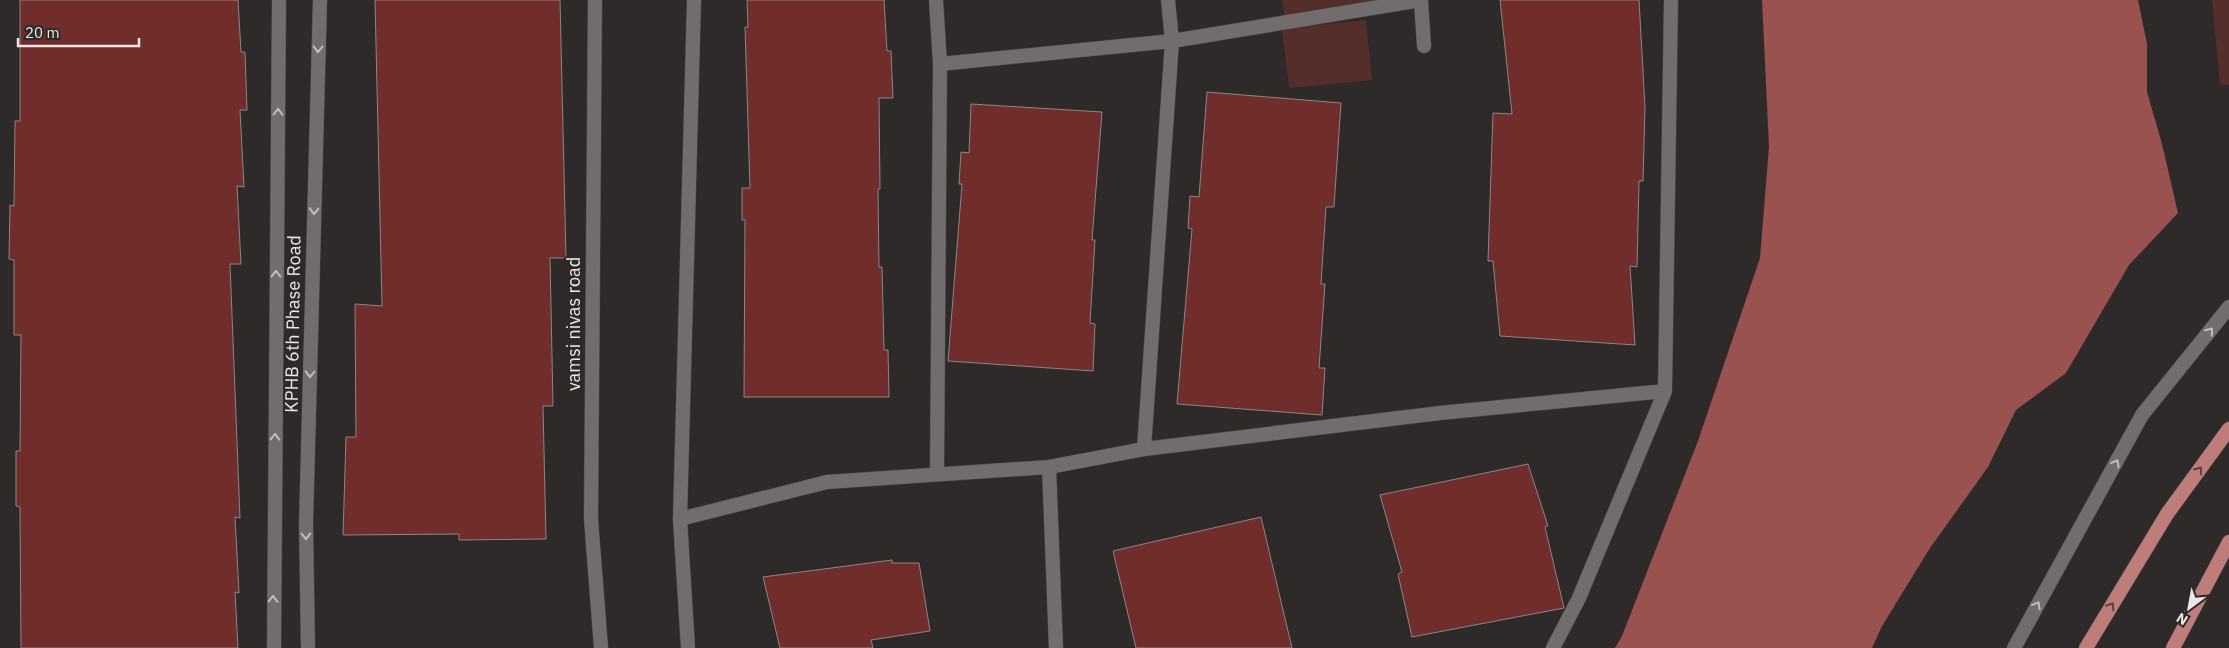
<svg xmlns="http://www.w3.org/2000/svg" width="2229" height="648" viewBox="0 0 2229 648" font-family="'IBM Plex Sans',sans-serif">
	<rect width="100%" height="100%" fill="#2e2a29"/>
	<g fill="#552d2b">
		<path d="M 1282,0 L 1375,0 L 1375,4 L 1285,18 Z"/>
		<path d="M 2212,0 L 2229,0 L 2229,85 L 2220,85 Z"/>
		<path d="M 1366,20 L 1372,80 L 1289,88 L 1282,29 Z"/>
	</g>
	<path fill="#99524f" d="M 1762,0 L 2138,0 L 2147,44 L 2147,92 L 2162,144 L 2178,213 L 2129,265 L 2066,373 L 2016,410 L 1988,467 L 1930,548 L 1882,626 L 1872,648 L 1615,648 L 1622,636 L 1698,441 L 1760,258 L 1769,147 Z"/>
	<g fill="#702d2c" stroke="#8c8787">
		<path d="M 20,0 L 238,0 L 241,52 L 245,52 L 247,110 L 240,110 L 244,187 L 237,186 L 241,264 L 230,264 L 240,518 L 235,517 L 239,593 L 235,592 L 238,648 L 21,648 L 20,507 L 16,506 L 16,451 L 20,451 L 21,335 L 14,335 L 14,260 L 9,259 L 10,205 L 14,206 L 15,121 L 20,121 Z"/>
		<path d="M 375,0 L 560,0 L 566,258 L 550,258 L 553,406 L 543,406 L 546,539 L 459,540 L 459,534 L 343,535 L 346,437 L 356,437 L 355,304 L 382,306 Z"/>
		<path d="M 747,0 L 884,0 L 887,51 L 891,51 L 893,98 L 879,98 L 880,189 L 878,189 L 879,267 L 882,267 L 884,350 L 888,350 L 889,397 L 744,397 L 745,220 L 742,220 L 742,188 L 750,188 L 745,27 L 748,27 Z"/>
		<path d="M 1500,0 L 1639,0 L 1645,107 L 1643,181 L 1639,181 L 1637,267 L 1630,266 L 1635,345 L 1500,336 L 1493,261 L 1488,261 L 1493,113 L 1512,114 Z"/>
		<path d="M 1207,92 L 1341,103 L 1334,207 L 1326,207 L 1321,284 L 1325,284 L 1319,368 L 1325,368 L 1322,415 L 1177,404 L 1192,229 L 1188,228 L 1190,196 L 1199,197 Z"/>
		<path d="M 971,104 L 1102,112 L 1092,240 L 1095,240 L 1090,323 L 1095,324 L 1093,371 L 948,361 L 962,184 L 959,184 L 961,152 L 969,153 Z"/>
		<path d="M 1528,464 L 1548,526 L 1545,527 L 1564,608 L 1412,637 L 1398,574 L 1402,572 L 1380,495 Z"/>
		<path d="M 1261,517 L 1292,648 L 1136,648 L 1113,551 Z"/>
		<path d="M 892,560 L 892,563 L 919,563 L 930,631 L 871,640 L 873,648 L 780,648 L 763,577 Z"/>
	</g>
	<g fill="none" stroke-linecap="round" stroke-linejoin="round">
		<defs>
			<path id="service" d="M 1421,1 L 1424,46"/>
			<g id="minor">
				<path d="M 595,0 L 591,519 L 601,648"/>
				<path d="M 936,0 L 940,64 L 937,473"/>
				<path d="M 1168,0 L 1172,41 L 1421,0"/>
				<path d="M 940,64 L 1172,41 L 1144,449 L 1440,413 L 1665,391"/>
				<path d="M 1049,467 L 1056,648"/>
				<path d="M 680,519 L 827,482 L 1049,467 L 1144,449"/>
				<path d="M 688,648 L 680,519 L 694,0"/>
				<path d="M 1553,648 L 1579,598 L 1665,391 L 1671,0"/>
			</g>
			<g id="tertiary">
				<path d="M 274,648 L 279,0"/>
				<path d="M 308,648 L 306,524 L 320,0"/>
				<path d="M 2014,648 L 2142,415 L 2229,307"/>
			</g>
			<g id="primary">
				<path d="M 2086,648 L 2167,514 L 2229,429"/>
				<path d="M 2173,648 L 2229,542"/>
			</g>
		</defs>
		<use href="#service" stroke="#494545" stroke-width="15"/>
		<use href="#minor" stroke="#494545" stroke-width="15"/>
		<use href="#tertiary" stroke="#494545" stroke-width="15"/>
		<use href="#primary" stroke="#494545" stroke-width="15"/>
		<use href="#service" stroke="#716d6d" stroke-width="14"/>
		<use href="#minor" stroke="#716d6d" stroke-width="14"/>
		<use href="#tertiary" stroke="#716d6d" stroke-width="14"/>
		<use href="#primary" stroke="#be7c7a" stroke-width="14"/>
	</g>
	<defs><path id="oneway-chevron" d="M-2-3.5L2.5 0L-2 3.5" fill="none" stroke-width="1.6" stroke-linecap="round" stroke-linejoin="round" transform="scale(1.25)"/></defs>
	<g stroke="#c0bdbc">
		<use href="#oneway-chevron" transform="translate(318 49) rotate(91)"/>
		<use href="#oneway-chevron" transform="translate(278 112) rotate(-89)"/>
		<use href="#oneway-chevron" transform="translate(314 211) rotate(91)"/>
		<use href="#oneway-chevron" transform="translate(276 274) rotate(-89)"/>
		<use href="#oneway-chevron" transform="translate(2210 331) rotate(-51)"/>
		<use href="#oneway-chevron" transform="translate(310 374) rotate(91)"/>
		<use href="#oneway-chevron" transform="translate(275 437) rotate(-89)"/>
		<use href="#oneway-chevron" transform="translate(2116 463) rotate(-61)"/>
		<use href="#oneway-chevron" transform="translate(306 536) rotate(89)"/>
		<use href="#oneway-chevron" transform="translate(273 599) rotate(-89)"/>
		<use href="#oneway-chevron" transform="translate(2037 605) rotate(-61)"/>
	</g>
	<g stroke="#594341">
		<use href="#oneway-chevron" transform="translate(2199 470) rotate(-54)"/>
		<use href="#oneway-chevron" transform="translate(2111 606) rotate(-58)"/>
	</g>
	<g text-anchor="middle" stroke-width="4" stroke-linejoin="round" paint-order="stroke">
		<g font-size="18" fill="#eae8e7" stroke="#2e2a29">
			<text transform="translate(293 324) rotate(-89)" y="6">KPHB 6th Phase Road</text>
			<text transform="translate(574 324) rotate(-90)" y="6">vamsi nivas road</text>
		</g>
	</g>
	<g transform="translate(2189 608) rotate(212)" stroke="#2e2a29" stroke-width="4" paint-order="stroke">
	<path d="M0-4L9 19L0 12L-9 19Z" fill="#eae8e7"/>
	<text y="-8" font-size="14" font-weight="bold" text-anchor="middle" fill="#eae8e7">N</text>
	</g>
	<path d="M18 38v8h121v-8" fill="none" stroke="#eae8e7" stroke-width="2.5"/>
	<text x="25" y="38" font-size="15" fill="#eae8e7" stroke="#2e2a29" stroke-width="4" paint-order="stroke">20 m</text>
</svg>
